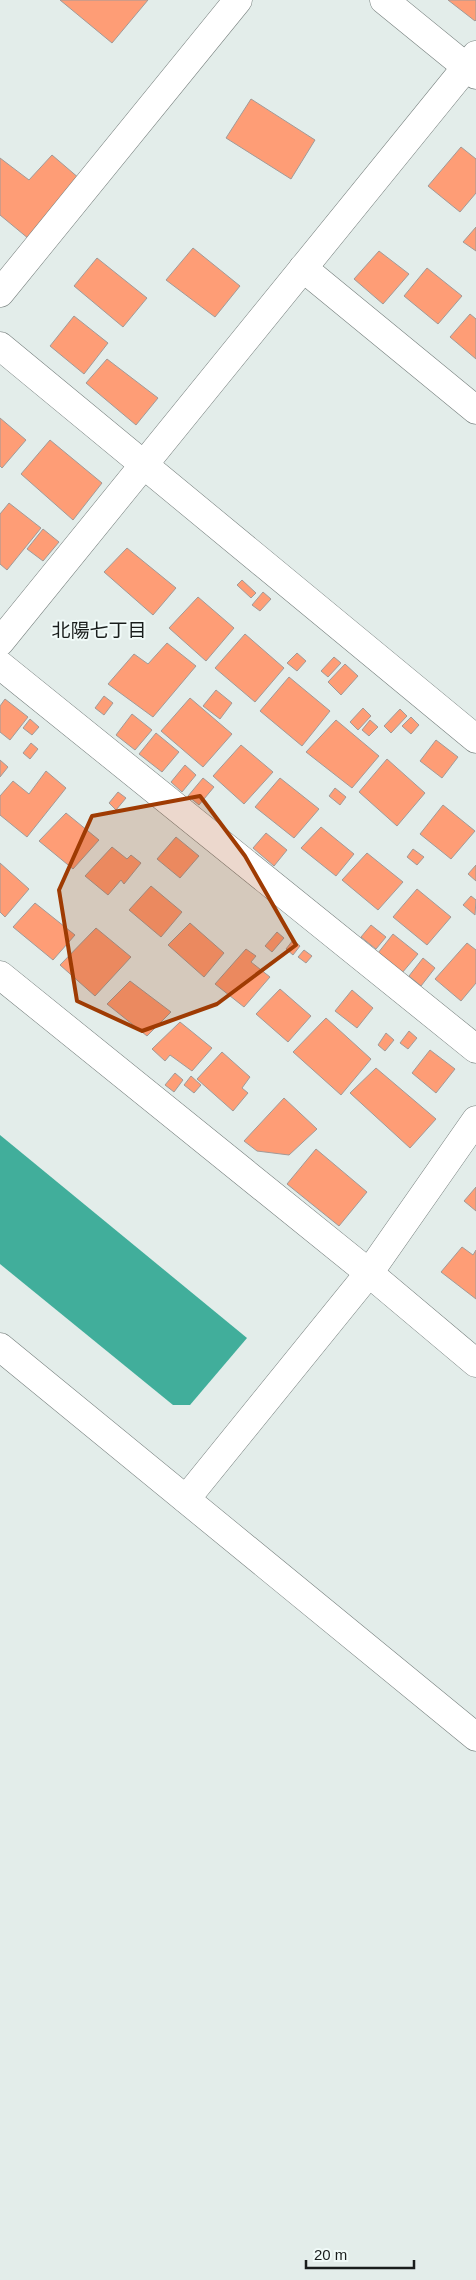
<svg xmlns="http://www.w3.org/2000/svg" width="476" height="2280" viewBox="0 0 476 2280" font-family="Arial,'Noto Sans JP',sans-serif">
	<rect width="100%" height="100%" fill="#e3edea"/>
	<path fill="#41ae9b" d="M 0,1135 L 247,1338 L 190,1405 L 173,1405 L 0,1264 Z"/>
	<g fill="#fe9d76" stroke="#a29a97">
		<path d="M 60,0 L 148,0 L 112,43 Z"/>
		<path d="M 448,0 L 476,0 L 476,20 L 475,21 Z"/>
		<path d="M 251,99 L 315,140 L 291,179 L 226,138 Z"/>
		<path d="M 461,147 L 476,159 L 476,193 L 460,212 L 428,186 Z"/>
		<path d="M 52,155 L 80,179 L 29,239 L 0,215 L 0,158 L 29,180 Z"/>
		<path d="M 476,227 L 476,251 L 463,242 Z"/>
		<path d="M 193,248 L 240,286 L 215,317 L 166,280 Z"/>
		<path d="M 379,251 L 409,274 L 383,304 L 354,279 Z"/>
		<path d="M 97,258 L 147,298 L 123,327 L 74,286 Z"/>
		<path d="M 427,268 L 462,296 L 438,324 L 404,296 Z"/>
		<path d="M 470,314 L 476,319 L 476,359 L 450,337 Z"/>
		<path d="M 74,316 L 108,343 L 84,374 L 50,346 Z"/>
		<path d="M 107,359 L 158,398 L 136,425 L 86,383 Z"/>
		<path d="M 0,418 L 26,440 L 2,468 L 0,466 Z"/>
		<path d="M 50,440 L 102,483 L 73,520 L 21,474 Z"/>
		<path d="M 9,503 L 41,528 L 7,570 L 0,564 L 0,514 Z"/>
		<path d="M 43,529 L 59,542 L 43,561 L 27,549 Z"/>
		<path d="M 127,548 L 176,588 L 153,615 L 104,572 Z"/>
		<path d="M 242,580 L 256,593 L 251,598 L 237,585 Z"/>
		<path d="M 263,592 L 271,599 L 260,611 L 252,605 Z"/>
		<path d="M 198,597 L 234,628 L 206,661 L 169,628 Z"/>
		<path d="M 245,634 L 284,668 L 255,702 L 215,668 Z"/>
		<path d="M 167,643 L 196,666 L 153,717 L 108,684 L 134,654 L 148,664 Z"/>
		<path d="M 297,653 L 306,661 L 297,671 L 287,663 Z"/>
		<path d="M 334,657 L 341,663 L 328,677 L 321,671 Z"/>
		<path d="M 345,664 L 358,676 L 341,695 L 328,682 Z"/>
		<path d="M 289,677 L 330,711 L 302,746 L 260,711 Z"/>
		<path d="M 216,690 L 232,703 L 220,719 L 203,706 Z"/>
		<path d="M 104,696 L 113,703 L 104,715 L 95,708 Z"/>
		<path d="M 190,698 L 232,734 L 203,767 L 161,731 Z"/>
		<path d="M 5,699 L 28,717 L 10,740 L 0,732 L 0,706 Z"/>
		<path d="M 363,708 L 371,716 L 358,730 L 350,722 Z"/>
		<path d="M 400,709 L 407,716 L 391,733 L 384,726 Z"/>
		<path d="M 132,714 L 152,730 L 135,750 L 116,735 Z"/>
		<path d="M 411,717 L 419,725 L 411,734 L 402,726 Z"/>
		<path d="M 30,719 L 39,727 L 32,735 L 23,728 Z"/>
		<path d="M 336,720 L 379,756 L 352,788 L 306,752 Z"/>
		<path d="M 370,720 L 378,727 L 369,736 L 362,730 Z"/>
		<path d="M 156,733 L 179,752 L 162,772 L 139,754 Z"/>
		<path d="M 436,740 L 458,757 L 442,778 L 420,761 Z"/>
		<path d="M 31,743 L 38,749 L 30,759 L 23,753 Z"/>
		<path d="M 241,745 L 273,772 L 244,804 L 213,776 Z"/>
		<path d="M 387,759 L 425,793 L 397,826 L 359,792 Z"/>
		<path d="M 0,760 L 8,767 L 0,777 Z"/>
		<path d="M 185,765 L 196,775 L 182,792 L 171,782 Z"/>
		<path d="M 46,771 L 66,788 L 27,837 L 0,815 L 0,796 L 13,781 L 29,794 Z"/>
		<path d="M 203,778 L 214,787 L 199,805 L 188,796 Z"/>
		<path d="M 280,778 L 319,809 L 294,838 L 255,807 Z"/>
		<path d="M 335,788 L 346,797 L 340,805 L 329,796 Z"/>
		<path d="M 118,792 L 126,798 L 116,810 L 109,803 Z"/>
		<path d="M 443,805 L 475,831 L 451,859 L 420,834 Z"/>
		<path d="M 66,813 L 99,840 L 73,869 L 39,841 Z"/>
		<path d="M 321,827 L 354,854 L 336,876 L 301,848 Z"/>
		<path d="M 266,833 L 287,850 L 274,866 L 253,848 Z"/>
		<path d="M 176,837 L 199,856 L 180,878 L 157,859 Z"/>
		<path d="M 112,847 L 127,859 L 131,855 L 141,863 L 124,884 L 121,880 L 108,895 L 85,876 Z"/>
		<path d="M 413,849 L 424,857 L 417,865 L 407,857 Z"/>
		<path d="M 367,853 L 403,882 L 378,910 L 342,880 Z"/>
		<path d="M 0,863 L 29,889 L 5,917 L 0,912 Z"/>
		<path d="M 476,865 L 476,881 L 468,874 Z"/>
		<path d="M 151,886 L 182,912 L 161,937 L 129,910 Z"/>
		<path d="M 417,889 L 451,917 L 427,945 L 393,917 Z"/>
		<path d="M 471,896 L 476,900 L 475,915 L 463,905 Z"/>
		<path d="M 35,903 L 75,935 L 53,960 L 13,927 Z"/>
		<path d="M 190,923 L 224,953 L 204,977 L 168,945 Z"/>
		<path d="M 371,925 L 386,937 L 376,949 L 361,937 Z"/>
		<path d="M 96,928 L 131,957 L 95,996 L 60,965 Z"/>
		<path d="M 277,932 L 284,938 L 272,952 L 265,946 Z"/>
		<path d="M 393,934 L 418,954 L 402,973 L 378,953 Z"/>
		<path d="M 293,940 L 300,946 L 293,955 L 286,949 Z"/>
		<path d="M 467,943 L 476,950 L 476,983 L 461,1001 L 435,979 Z"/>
		<path d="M 246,949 L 256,956 L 251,962 L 270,977 L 244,1007 L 215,984 Z"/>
		<path d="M 304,950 L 312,956 L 306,963 L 298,957 Z"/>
		<path d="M 423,958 L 435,968 L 421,986 L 409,976 Z"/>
		<path d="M 130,981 L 171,1012 L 147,1036 L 107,1004 Z"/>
		<path d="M 280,989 L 311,1016 L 288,1042 L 256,1014 Z"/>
		<path d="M 352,990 L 373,1008 L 357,1028 L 335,1011 Z"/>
		<path d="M 326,1018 L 371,1059 L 341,1095 L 293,1052 Z"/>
		<path d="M 180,1022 L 212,1048 L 192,1071 L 170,1055 L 165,1061 L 152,1049 Z"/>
		<path d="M 409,1031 L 417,1038 L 408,1049 L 400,1043 Z"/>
		<path d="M 386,1033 L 394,1040 L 385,1051 L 378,1045 Z"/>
		<path d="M 430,1050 L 455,1069 L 436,1093 L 412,1073 Z"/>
		<path d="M 222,1052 L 250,1077 L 242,1088 L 248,1093 L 233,1111 L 197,1079 Z"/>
		<path d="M 376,1068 L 436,1119 L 410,1148 L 350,1093 Z"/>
		<path d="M 175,1073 L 183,1080 L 174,1092 L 165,1085 Z"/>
		<path d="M 191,1076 L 201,1085 L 194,1093 L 184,1085 Z"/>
		<path d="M 284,1098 L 317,1129 L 289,1155 L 257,1151 L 244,1141 Z"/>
		<path d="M 316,1149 L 367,1192 L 339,1226 L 287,1184 Z"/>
		<path d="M 476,1187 L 476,1211 L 464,1201 Z"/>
		<path d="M 462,1247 L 473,1255 L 476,1250 L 476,1299 L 441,1272 Z"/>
	</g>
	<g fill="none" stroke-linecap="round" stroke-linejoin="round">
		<defs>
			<g id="minor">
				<path d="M 384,0 L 476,75"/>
				<path d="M 303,268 L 476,410"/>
				<path d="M 0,293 L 238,0"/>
				<path d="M 0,346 L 476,739"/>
				<path d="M 0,642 L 476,55"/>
				<path d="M 0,665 L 476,1049"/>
				<path d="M 0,975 L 369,1273 L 476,1363"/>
				<path d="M 0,1347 L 476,1737"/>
				<path d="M 186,1499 L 369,1273 L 476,1120"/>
			</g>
		</defs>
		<use href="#minor" stroke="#767f7d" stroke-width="29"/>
		<use href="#minor" stroke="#fff" stroke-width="28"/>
	</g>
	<path fill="#9f3b03" fill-opacity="0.2" stroke="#9f3b03" stroke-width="4" stroke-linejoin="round" d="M 200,796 L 245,856 L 296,945 L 217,1004 L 142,1031 L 77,1001 L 59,890 L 92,816 Z"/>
	<g text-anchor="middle" stroke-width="4" stroke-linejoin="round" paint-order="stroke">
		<g font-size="19" fill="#191d1c" stroke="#f0faf8">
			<text x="99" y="637">北陽七丁目</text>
		</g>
	</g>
	<path d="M306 2260v8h108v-8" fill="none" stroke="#191d1c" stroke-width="2.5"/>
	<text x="314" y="2260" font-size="15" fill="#191d1c" stroke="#f0faf8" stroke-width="4" paint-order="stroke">20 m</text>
</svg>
